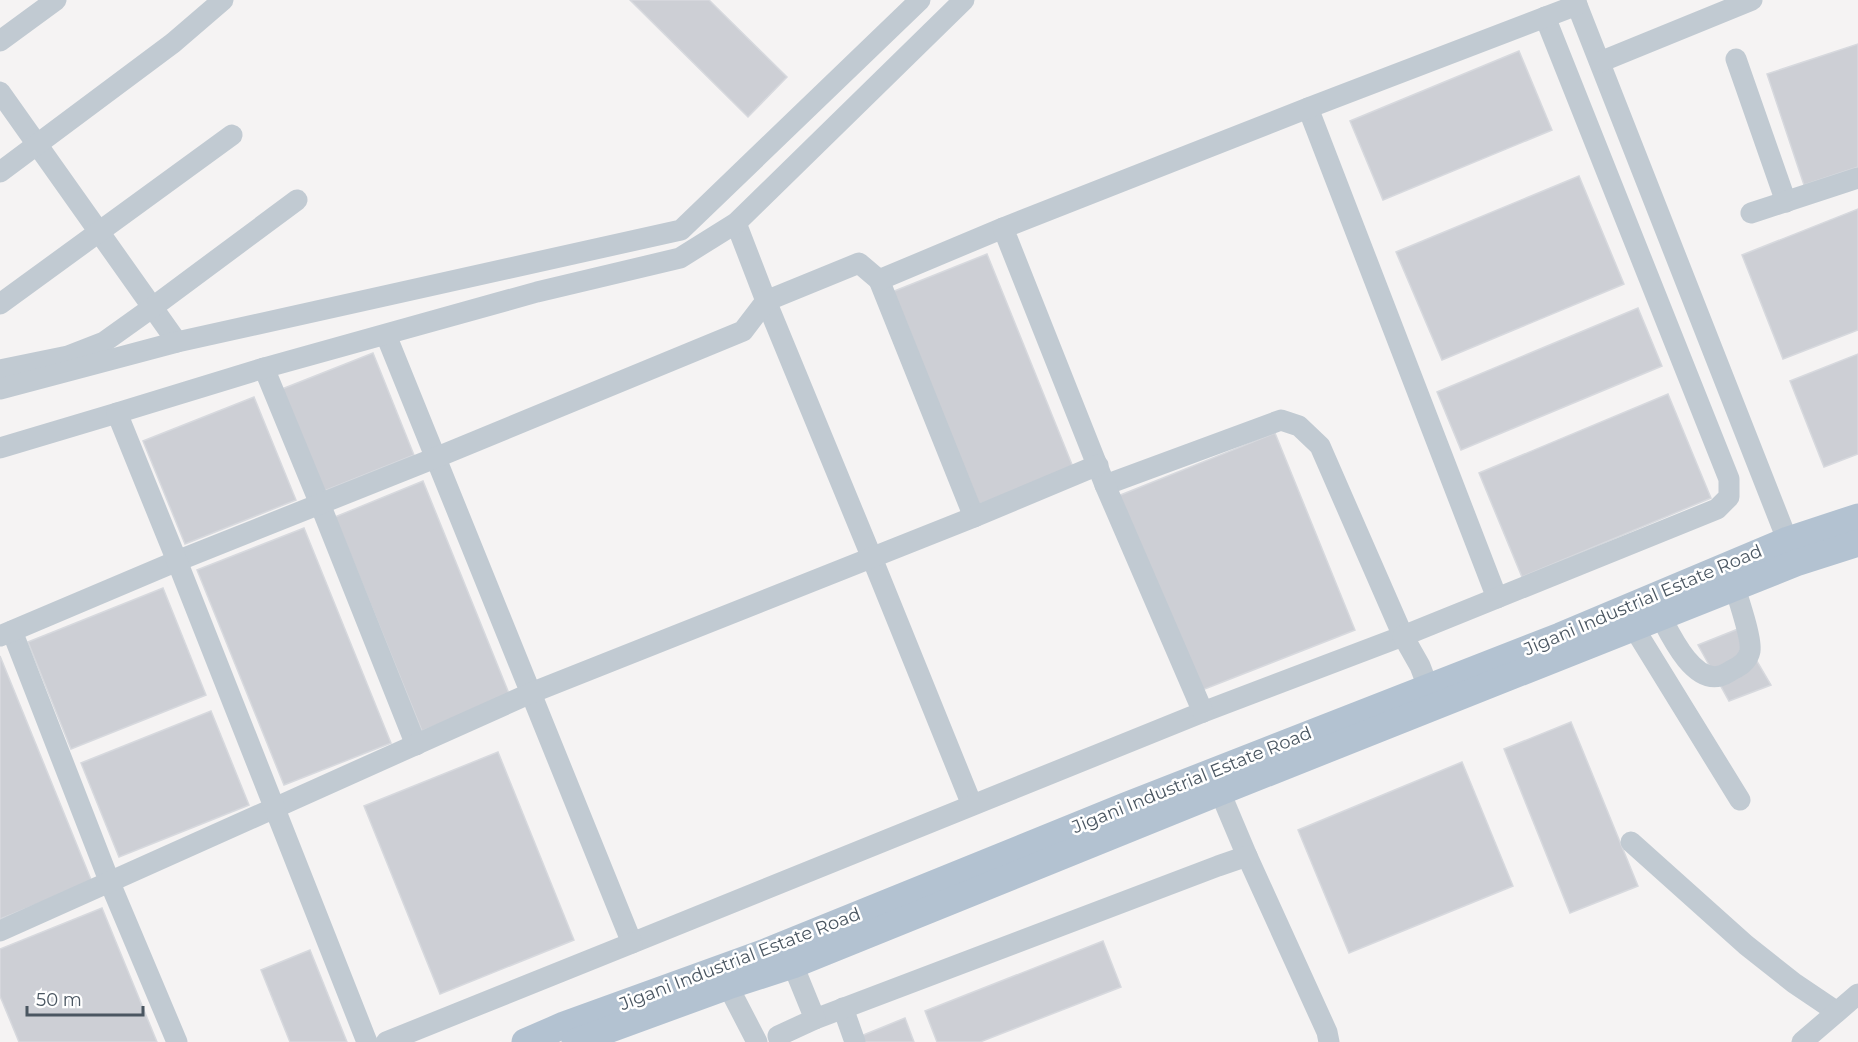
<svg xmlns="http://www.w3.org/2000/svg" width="1858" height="1042" viewBox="0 0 1858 1042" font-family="Montserrat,sans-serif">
	<rect width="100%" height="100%" fill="#f5f3f3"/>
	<g fill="#cdcfd5" stroke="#d7d9de" stroke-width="1.5">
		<path d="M 630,0 L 709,0 L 787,77 L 748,117 Z"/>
		<path d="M 1858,44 L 1858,167 L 1804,185 L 1767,74 Z"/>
		<path d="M 1519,51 L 1552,130 L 1383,200 L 1350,121 Z"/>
		<path d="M 1579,176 L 1624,284 L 1442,360 L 1396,252 Z"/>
		<path d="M 1858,209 L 1858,330 L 1783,359 L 1742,255 Z"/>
		<path d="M 987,254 L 1073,467 L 978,505 L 892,292 Z"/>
		<path d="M 1638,308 L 1662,366 L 1461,450 L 1437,392 Z"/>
		<path d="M 373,353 L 414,455 L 324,491 L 282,389 Z"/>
		<path d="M 1858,354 L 1858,454 L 1824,467 L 1790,381 Z"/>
		<path d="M 1668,394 L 1711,498 L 1522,577 L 1479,473 Z"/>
		<path d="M 254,397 L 296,500 L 185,544 L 143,441 Z"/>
		<path d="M 1275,433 L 1355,630 L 1197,692 L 1118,496 Z"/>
		<path d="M 423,481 L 510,696 L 422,731 L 335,517 Z"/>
		<path d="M 304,528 L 391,743 L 284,785 L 197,570 Z"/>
		<path d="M 163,588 L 206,695 L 71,749 L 28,642 Z"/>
		<path d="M 1738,629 L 1771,685 L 1729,701 L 1698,645 Z"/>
		<path d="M 0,656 L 92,882 L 0,919 Z"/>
		<path d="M 211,711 L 249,805 L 119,857 L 81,763 Z"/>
		<path d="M 1571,722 L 1638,886 L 1570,913 L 1504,749 Z"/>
		<path d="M 498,752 L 574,940 L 440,994 L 364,806 Z"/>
		<path d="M 1462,762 L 1513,886 L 1349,953 L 1298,830 Z"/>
		<path d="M 102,908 L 157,1042 L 19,1042 L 0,996 L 0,949 Z"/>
		<path d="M 1103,941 L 1121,987 L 980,1042 L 937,1042 L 925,1011 Z"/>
		<path d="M 310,950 L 347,1042 L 290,1042 L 261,970 Z"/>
		<path d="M 905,1018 L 914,1042 L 863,1042 L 861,1036 Z"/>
	</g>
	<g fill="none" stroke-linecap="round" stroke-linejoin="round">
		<g stroke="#c1cad2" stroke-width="21">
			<path d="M 1575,0 L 1792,552"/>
			<path d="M 0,41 L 56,0"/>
			<path d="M 1736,59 L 1786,202"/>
			<path d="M 1600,62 L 1752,0"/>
			<path d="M 0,92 L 177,342"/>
			<path d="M 1308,108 L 1497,598"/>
			<path d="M 0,172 L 173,43 L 223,0"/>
			<path d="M 1751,213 L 1858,178"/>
			<path d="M 736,223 L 766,301 L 872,558 L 972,805"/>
			<path d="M 879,280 L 974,517"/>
			<path d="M 0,304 L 232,135"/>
			<path d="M 386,335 L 632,943 L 1203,712 L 1403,636 L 1320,446 L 1299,426 L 1281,420 L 1105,485"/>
			<path d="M 264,368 L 320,504 L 416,745"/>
			<path d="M 0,370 L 68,356 L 104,342 L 153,307 L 297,200"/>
			<path d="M 0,389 L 177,342 L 681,230 L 920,0"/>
			<path d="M 0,448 L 117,413"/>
			<path d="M 1661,617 C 1671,636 1693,683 1720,676 C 1724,675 1729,672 1732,670 C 1741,666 1748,661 1750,651 C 1752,639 1739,601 1735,588"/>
			<path d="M 1634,628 L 1740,800"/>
			<path d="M 12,631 L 110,883 L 177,1042"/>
			<path d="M 0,636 L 177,561 L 435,458 L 743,331 L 766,301 L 859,263 L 879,280 L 1003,228"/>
			<path d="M 1428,687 L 1420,666 L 1403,636 L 1717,509 L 1729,497 L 1729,479 L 1545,17"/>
			<path d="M 1203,712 L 1105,485 L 1003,228 L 1308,108 L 1577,5"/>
			<path d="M 1220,792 L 1247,856 L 1327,1032 L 1329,1042"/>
			<path d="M 1631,842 L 1746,945 L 1794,983 L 1837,1012"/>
			<path d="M 0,931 L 531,693 L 974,517 L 1098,465"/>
			<path d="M 728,986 L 757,1042"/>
			<path d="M 843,1008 L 855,1042"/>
			<path d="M 815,1019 L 1218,866 L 1247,856"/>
			<path d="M 367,1042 L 177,561 L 117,413 L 264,368 L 537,292 L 680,258 L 736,223 L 964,0"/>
			<path d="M 386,1042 L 632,943"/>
			<path d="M 780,1042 L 778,1036 L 815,1019 L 793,965"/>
			<path d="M 1802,1042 L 1858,994"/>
		</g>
		<g stroke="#b3c2d1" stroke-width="27">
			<path d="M 525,1042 L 564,1025 L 763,953 L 1125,806 L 1560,636 L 1788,540 L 1858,517"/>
			<path d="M 575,1042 L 728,986 L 793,965 L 1220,792 L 1796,563 L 1858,543"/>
		</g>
	</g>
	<g text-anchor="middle" stroke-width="5" stroke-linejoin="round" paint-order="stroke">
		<g font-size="18" fill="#4a5661" stroke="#fff">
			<text transform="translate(1643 600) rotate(-23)" y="6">Jigani Industrial Estate Road</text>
			<text transform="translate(1192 780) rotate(-22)" y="6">Jigani Industrial Estate Road</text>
			<text transform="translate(740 959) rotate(-21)" y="6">Jigani Industrial Estate Road</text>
		</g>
	</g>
	<path d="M27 1006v9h116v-9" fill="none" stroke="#4a5661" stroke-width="3"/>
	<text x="36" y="1006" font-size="18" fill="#4a5661" stroke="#ffffff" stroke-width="4.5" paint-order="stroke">50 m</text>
</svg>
